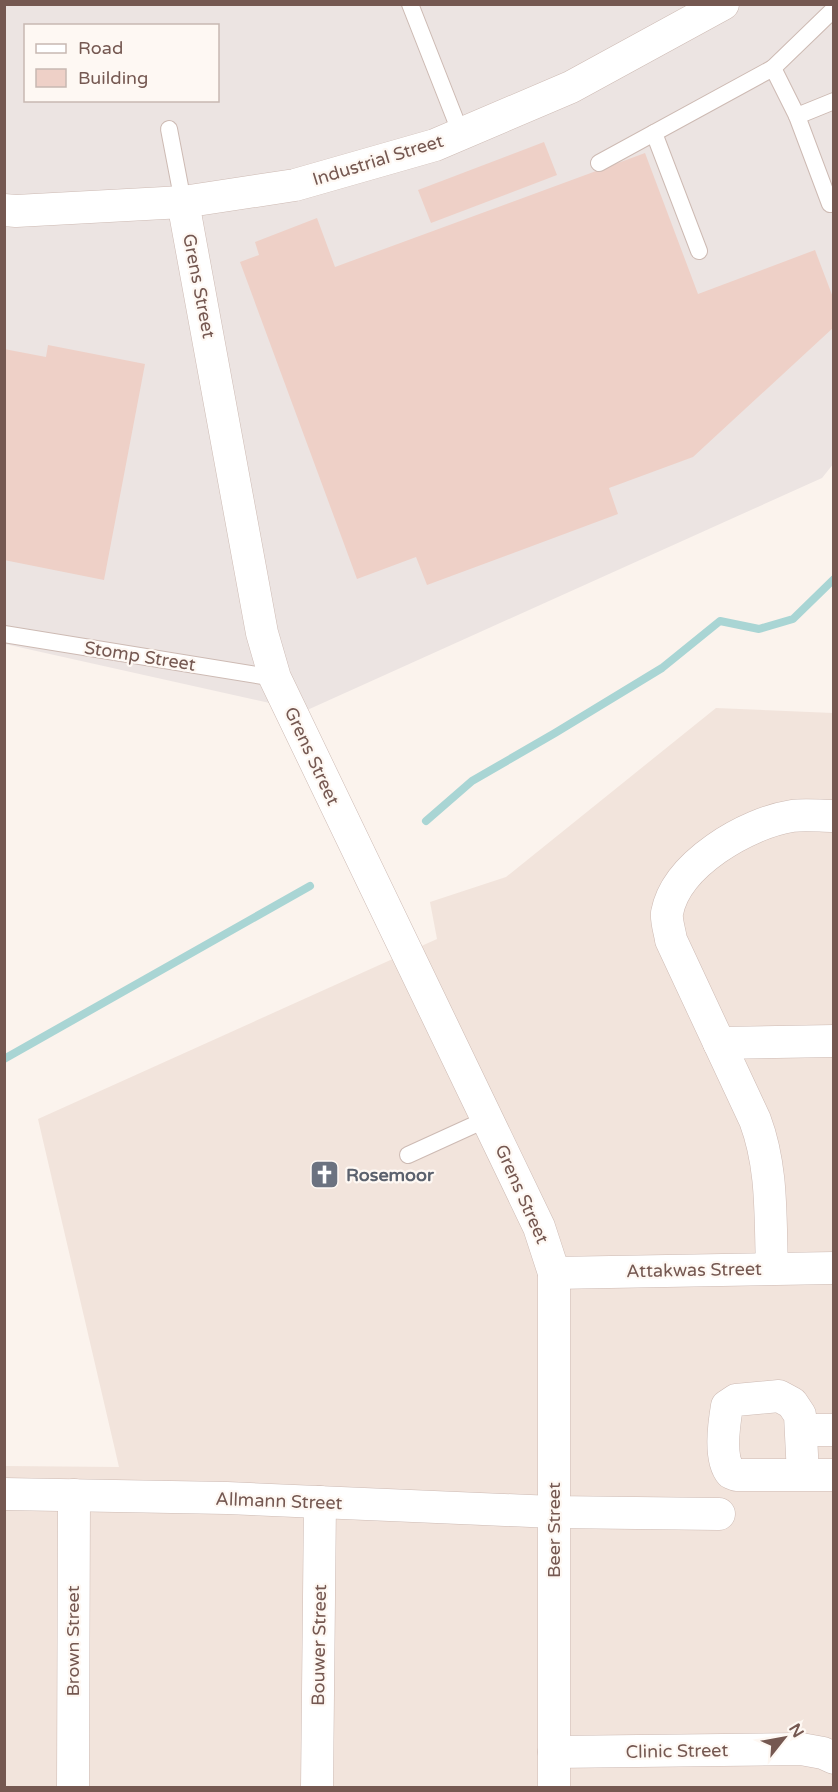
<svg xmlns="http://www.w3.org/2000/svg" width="838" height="1792" viewBox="0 0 838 1792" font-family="'Varela Round',sans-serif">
	<rect width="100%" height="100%" fill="#fbf3ed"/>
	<path fill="#f2e4dc" d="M 716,708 L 833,713 L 833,1787 L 5,1788 L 5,1466 L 119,1467 L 38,1119 L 437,939 L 430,902 L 506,877 Z"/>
	<path fill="#ece4e2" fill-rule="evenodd" d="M 5,5 L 833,5 L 834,463 L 822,478 L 305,711 L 5,644 ZM 26,26 L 218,26 L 218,100 L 26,100 Z"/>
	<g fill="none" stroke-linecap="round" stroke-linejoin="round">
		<g stroke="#a9d5d4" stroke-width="8">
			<path d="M 426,821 L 472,781 L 555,733 L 662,668 L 720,621 L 759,629 L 793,619 L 834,579"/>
			<path d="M 4,1059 L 310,886"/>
		</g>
	</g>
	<g fill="#eed0c7">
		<path d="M 544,142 L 557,175 L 431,223 L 418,190 Z"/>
		<path d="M 645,153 L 698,294 L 815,250 L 834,300 L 834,327 L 693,457 L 609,488 L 618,514 L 427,585 L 416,557 L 357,579 L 240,262 L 259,255 L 255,242 L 317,218 L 335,267 Z"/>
		<path d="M 48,345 L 145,364 L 104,580 L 4,560 L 4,349 L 46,357 Z"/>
	</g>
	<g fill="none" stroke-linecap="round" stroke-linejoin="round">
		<defs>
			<g id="lane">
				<path d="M 410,4 L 461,134"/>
				<path d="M 773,68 L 834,9"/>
				<path d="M 797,116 L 830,204"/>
				<path d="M 169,129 L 183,202"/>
				<path d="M 654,133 L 699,251"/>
				<path d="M 599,163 L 773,68 L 797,116 L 834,101"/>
				<path d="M 4,634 L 275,678"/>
				<path d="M 408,1155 L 487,1119"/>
			</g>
			<g id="street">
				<path d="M 183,202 L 262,633 L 275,678 L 539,1227 L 554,1273 L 554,1788"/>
				<path d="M 4,210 L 16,211 L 183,202 L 295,185 L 435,145 L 571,87 L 723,4"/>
				<path d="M 719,1043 L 834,1041"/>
				<path d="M 772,1268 C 770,1217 773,1168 755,1120 L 671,940 C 670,932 666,921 667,913 C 676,864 747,823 792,816 C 805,814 820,816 834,816"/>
				<path d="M 554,1273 L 834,1268"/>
				<path d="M 802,1430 L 834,1430"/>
				<path d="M 803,1475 L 800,1415 L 792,1403 L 779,1396 L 736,1400 L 727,1406 C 724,1424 719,1459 731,1473 L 736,1475 L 834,1475"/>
				<path d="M 4,1494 L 227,1498 L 553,1512 L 719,1514"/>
				<path d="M 554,1752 L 801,1749 L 823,1753 L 834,1758"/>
				<path d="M 73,1788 L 74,1495"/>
				<path d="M 317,1788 L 320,1502"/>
			</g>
		</defs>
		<use href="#lane" stroke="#cdbab3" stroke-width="18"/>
		<use href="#street" stroke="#cdbab3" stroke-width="33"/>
		<use href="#lane" stroke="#fff" stroke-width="16"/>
		<use href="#street" stroke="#fff" stroke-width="32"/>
	</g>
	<defs>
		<symbol id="church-square" viewBox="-11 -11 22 22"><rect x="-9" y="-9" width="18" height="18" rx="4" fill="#6b7280" stroke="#fef8f3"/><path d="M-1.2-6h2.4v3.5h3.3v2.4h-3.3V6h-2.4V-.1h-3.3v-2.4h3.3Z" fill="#fff"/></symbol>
	</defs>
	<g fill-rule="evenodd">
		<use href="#church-square" x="308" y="1158" width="33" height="33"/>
	</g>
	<g text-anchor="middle" stroke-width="4.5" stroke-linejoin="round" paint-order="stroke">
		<g font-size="18" fill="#755851" stroke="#fef8f3">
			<text transform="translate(378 160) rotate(-17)" y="6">Industrial Street</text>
			<text transform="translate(199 286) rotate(79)" y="6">Grens Street</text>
			<text transform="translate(140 656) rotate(9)" y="6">Stomp Street</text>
			<text transform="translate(312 756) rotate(65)" y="6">Grens Street</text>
			<text transform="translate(522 1194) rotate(66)" y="6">Grens Street</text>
			<text transform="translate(694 1270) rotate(-1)" y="6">Attakwas Street</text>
			<text transform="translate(279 1501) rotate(2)" y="6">Allmann Street</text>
			<text transform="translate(554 1530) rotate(-90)" y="6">Beer Street</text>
			<text transform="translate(73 1641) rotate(-90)" y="6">Brown Street</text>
			<text transform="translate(319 1645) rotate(-89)" y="6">Bouwer Street</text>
			<text transform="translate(677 1751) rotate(-1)" y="6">Clinic Street</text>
		</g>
		<g font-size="18" font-weight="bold" fill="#5b616d" stroke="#fef8f3" text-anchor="start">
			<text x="346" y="1181">Rosemoor</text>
		</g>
	</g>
	<rect width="838" height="1792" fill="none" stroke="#755851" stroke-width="12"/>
	<rect x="24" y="24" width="195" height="78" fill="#fef8f3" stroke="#c7b8b2" stroke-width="1.5"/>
	<rect x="36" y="44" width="30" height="9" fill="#ffffff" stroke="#c7b8b2" stroke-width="1.5"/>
	<text x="78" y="54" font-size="18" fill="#755851">Road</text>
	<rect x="36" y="69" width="30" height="18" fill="#eed0c7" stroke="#c7b8b2" stroke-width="1.5"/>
	<text x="78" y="84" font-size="18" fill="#755851">Building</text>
	<g transform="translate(784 1738) rotate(59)" stroke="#fef8f3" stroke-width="4.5" paint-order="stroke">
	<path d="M0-4.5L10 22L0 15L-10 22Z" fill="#755851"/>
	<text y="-9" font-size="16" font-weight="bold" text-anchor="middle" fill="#755851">N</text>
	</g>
</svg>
